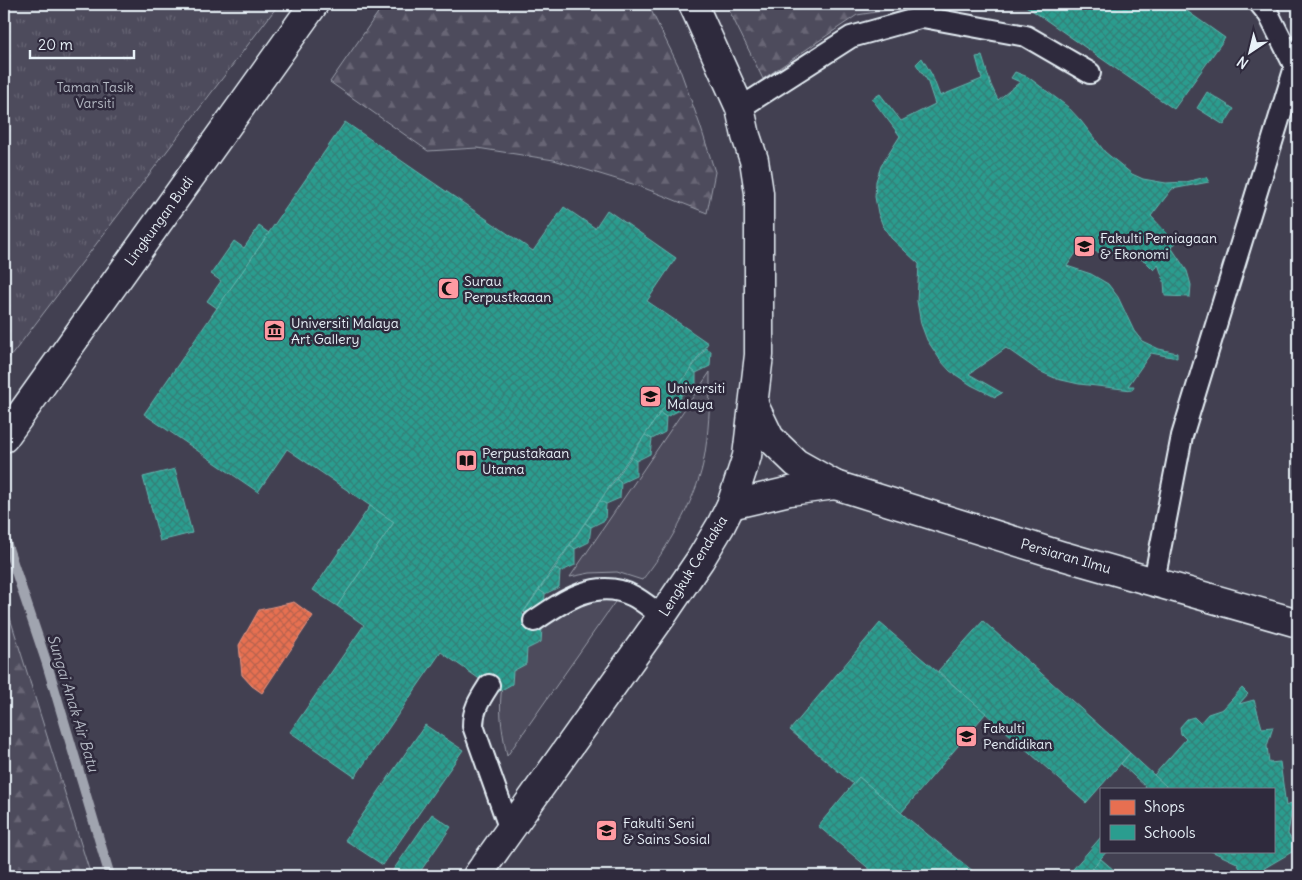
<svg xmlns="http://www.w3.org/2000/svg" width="1302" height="880" viewBox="0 0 1302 880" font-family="Delius,sans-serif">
	<defs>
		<pattern id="forest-firs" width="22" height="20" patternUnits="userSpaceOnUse" patternTransform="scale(1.25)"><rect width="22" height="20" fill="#4d4b5c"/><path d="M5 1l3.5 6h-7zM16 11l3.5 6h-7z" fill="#676574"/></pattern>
		<pattern id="park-tufts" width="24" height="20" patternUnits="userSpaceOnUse" patternTransform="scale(1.25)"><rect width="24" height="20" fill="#4d4b5c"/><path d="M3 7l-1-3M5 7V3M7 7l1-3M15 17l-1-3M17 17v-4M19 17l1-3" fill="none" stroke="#676574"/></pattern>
		<pattern id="shops-cross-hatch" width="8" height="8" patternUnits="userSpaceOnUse" patternTransform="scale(1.25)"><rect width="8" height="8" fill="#e76f51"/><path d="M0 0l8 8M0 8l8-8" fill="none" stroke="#b7634f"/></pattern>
		<pattern id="schools-cross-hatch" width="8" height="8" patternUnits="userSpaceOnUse" patternTransform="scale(1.25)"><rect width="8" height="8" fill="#2a9d8f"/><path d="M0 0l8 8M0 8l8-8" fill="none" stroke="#347f77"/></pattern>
	</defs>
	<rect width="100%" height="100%" fill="#363244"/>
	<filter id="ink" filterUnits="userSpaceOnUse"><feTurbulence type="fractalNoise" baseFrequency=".02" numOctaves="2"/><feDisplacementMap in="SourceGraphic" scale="10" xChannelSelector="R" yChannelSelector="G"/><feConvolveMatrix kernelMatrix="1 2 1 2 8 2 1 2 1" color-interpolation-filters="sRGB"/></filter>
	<g filter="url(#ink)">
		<path fill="#433f51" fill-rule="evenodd" d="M 4,4 L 1298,4 L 1298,876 L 4,876 ZM 1101,789 L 1273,789 L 1273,851 L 1101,851 Z"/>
		<g fill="#4d4b5c" stroke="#9a9eaa">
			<path d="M 710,372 C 710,403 709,434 703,464 C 695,501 666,551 642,580 L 617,572 L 590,573 L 570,577 Z"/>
			<path d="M 617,599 L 507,756 C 503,736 499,716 501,695 C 503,665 530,627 557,613 C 576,604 596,601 617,599 Z"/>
		</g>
		<g fill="url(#forest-firs)" stroke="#9a9eaa">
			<path d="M 384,4 L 648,4 L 679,67 L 700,125 L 715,172 L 707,213 L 639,186 L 554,160 L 477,148 L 428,151 L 330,82 Z"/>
			<path d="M 726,4 L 927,4 L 857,15 L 763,79 Z"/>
			<path d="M 4,599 L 91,876 L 4,876 Z"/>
		</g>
		<path fill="url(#park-tufts)" stroke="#9a9eaa" d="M 4,4 L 279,4 L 4,365 L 4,51 L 6,44 L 4,42 Z"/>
		<path fill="url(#shops-cross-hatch)" stroke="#e79683" d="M 294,602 L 313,616 L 262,693 L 252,686 L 242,675 L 239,645 L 259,610 Z"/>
		<g fill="url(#schools-cross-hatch)" stroke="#63b6ae">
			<path d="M 1023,4 L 1177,4 L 1225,38 L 1174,109 Z"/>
			<path d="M 982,56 L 991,85 L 998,100 L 1020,82 L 1011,78 L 1015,72 L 1028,77 L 1068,107 L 1081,121 L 1105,152 L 1132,174 L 1143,179 L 1166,183 L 1186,182 L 1206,177 L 1209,182 L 1172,189 L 1151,216 L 1176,243 L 1171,247 L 1187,271 L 1191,285 L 1190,297 L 1165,296 L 1164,281 L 1158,264 L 1154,270 L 1145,261 L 1134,256 L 1097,252 L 1080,247 L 1067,266 L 1091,274 L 1108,284 L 1118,297 L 1134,331 L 1142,341 L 1159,349 L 1177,353 L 1177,358 L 1151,353 L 1128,386 L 1134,386 L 1132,390 L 1079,384 L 1057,379 L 1039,371 L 1006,348 L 969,374 L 1002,393 L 995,397 L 971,385 L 950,371 L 941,361 L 927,340 L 921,324 L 917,301 L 919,264 L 891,238 L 883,226 L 878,213 L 875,197 L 876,181 L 881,166 L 900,136 L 872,99 L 880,94 L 901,121 L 935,104 L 927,80 L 916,64 L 922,58 L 932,75 L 940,96 L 982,79 L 976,57 Z"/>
			<path d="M 1207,92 L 1234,109 L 1224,125 L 1197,108 Z"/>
			<path d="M 345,122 L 533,251 L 564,207 L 595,228 L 607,210 L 676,258 L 647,301 L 708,343 L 522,614 L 542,628 L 541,642 L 527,649 L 526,664 L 513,671 L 512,684 L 498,692 L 441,652 L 355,777 L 290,732 L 364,625 L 337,606 L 394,522 L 287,449 L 258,492 L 144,414 Z"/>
			<path d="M 259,226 L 269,233 L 217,308 L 207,301 L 221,281 L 211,274 L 234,241 L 244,248 Z"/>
			<path d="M 706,348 L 711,351 L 710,366 L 696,373 L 691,369 Z"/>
			<path d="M 691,369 L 696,373 L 696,388 L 681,395 L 675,391 Z"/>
			<path d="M 675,391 L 681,395 L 680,410 L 666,417 L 660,413 Z"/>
			<path d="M 660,413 L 666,417 L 665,432 L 652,439 L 645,435 Z"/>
			<path d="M 645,435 L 652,439 L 650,454 L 636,461 L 631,457 Z"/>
			<path d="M 631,457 L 636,461 L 636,476 L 621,483 L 616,479 Z"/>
			<path d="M 175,469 L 192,533 L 160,541 L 143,477 Z"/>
			<path d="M 616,479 L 621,483 L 620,498 L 606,504 L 600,501 Z"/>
			<path d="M 600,501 L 606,504 L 605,520 L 591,527 L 585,523 Z"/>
			<path d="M 370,506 L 394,522 L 337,606 L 313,590 Z"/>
			<path d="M 585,523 L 591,527 L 589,542 L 575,549 L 570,545 Z"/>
			<path d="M 570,545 L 575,549 L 575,565 L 560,572 L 555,568 Z"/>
			<path d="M 555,568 L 560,572 L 559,587 L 545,594 L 539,590 Z"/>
			<path d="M 539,590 L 545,594 L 544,609 L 529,617 L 524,612 Z"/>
			<path d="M 983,621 L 1130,753 L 1086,803 L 938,671 Z"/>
			<path d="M 880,623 L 986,713 L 901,813 L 859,777 L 853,784 L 790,730 Z"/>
			<path d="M 1242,688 L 1248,694 L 1239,704 L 1254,700 L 1262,728 L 1273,727 L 1267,746 L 1269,763 L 1280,762 L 1286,806 L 1293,802 L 1288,834 L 1297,849 L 1251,876 L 1244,876 L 1237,863 L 1211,851 L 1273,851 L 1273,789 L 1169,789 L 1154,775 L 1186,739 L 1181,734 L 1180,727 L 1187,719 L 1194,717 L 1200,723 L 1208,714 L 1223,709 Z"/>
			<path d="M 425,725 L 463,750 L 383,865 L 345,840 Z"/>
			<path d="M 1130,753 L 1166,786 L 1163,789 L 1144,789 L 1146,787 L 1121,764 Z"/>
			<path d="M 859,777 L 911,821 L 979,876 L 878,876 L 818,826 Z"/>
			<path d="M 432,814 L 451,827 L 417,876 L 389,876 Z"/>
			<path d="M 1101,837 L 1101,851 L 1107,851 L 1086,876 L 1067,876 Z"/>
			<path d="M 1101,859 L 1121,876 L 1086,876 Z"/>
		</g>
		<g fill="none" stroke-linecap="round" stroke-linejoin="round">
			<path stroke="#a0a4af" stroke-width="10" d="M 5,539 L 47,664 L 110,876"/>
			<defs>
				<g id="service">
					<path d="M 1260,4 L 1269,15 L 1295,67"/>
					<path d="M 740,108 L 851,37 L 923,17 L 1026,36 L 1090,73"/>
					<path d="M 1154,581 L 1182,436 L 1295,67 L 1298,62"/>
					<path d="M 534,621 C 563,601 597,577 633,596 C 643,601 653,610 662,616"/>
					<path d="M 489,685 C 480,699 473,709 473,726 L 510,830"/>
				</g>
				<g id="minor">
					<path d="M 835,485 L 1063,556 L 1298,623"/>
					<path d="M 731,505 L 790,491 L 835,485 L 796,463 L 770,438 L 754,405"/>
				</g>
				<g id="tertiary">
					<path d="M 4,438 L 314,4"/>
					<path d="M 477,876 L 662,616 L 700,560 L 721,525 L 731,505 L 747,456 L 759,355 L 759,193 L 754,160 L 746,136 L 740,108 L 693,4"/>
				</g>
			</defs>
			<use href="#service" stroke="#e8f1f8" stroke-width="24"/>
			<use href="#minor" stroke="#e8f1f8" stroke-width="31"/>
			<use href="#tertiary" stroke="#e8f1f8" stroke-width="31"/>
			<use href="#service" stroke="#2f2a3d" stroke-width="20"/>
			<use href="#minor" stroke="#2f2a3d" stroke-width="28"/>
			<use href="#tertiary" stroke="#2f2a3d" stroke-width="28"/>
		</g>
	</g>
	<defs>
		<symbol id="university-square" viewBox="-11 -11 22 22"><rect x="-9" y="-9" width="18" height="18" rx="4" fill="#ff9aa2" stroke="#2f2a3d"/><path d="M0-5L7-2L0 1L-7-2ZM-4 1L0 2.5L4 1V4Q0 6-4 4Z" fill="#111"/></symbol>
		<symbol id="mosque-square" viewBox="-11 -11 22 22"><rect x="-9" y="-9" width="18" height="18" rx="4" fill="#ff9aa2" stroke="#2f2a3d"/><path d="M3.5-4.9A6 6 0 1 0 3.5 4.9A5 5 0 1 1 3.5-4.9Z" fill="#111"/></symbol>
		<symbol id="museum-square" viewBox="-11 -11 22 22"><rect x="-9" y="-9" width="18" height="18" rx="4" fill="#ff9aa2" stroke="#2f2a3d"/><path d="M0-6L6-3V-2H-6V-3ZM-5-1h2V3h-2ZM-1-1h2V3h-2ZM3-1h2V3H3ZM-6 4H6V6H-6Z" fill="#111"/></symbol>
		<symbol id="library-square" viewBox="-11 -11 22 22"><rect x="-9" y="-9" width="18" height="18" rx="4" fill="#ff9aa2" stroke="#2f2a3d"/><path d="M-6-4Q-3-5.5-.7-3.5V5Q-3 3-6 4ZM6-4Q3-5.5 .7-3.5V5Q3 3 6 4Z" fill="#111"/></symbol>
	</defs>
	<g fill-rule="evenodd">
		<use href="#university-square" x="1072" y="234" width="25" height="25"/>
		<use href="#mosque-square" x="436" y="276" width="25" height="25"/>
		<use href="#museum-square" x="262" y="318" width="25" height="25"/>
		<use href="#university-square" x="638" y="384" width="25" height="25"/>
		<use href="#library-square" x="454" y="448" width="25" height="25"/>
		<use href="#university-square" x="954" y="724" width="25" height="25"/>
		<use href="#university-square" x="594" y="818" width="25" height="25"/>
	</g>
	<g text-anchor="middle" stroke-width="5" stroke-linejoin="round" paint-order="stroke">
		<g font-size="14" fill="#b2b7c1" stroke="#2f2a3d">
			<text x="95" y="92">Taman Tasik<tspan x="95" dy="16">Varsiti</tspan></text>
		</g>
		<g font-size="14" fill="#e8f1f8" stroke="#2f2a3d">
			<text transform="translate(159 221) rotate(-54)" y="5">Lingkungan Budi</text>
			<text transform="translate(1066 556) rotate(16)" y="5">Persiaran Ilmu</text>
			<text transform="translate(693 566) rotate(-58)" y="5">Lengkuk Cendakia</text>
		</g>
		<g font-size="14" fill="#e8f1f8" stroke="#2f2a3d" text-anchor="start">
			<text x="1100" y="243">Fakulti Perniagaan<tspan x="1100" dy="16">&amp; Ekonomi</tspan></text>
			<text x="464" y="286">Surau<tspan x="464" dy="16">Perpustkaaan</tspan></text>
			<text x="291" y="328">Universiti Malaya<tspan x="291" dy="16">Art Gallery</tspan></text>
			<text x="667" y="393">Universiti<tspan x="667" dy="16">Malaya</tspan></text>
			<text x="482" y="458">Perpustakaan<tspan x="482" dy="16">Utama</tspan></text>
			<text x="983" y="733">Fakulti<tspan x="983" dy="16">Pendidikan</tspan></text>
			<text x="623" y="828">Fakulti Seni<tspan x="623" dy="16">&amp; Sains Sosial</tspan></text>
		</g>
		<g font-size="15" font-style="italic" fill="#b2b7c2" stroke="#2f2a3d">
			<text transform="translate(73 703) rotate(73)" y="5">Sungai Anak Air Batu</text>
		</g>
	</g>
	<rect width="1302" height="880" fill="none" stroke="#2f2a3d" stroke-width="20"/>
	<rect x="10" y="10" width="1282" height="860" fill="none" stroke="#e8f1f8" stroke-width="2" filter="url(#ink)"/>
	<rect x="1100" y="788" width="175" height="65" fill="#2f2a3d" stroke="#797a88"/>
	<rect x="1110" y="800" width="25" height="15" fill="#e76f51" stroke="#797a88"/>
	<text x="1144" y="812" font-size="15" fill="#e8f1f8">Shops</text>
	<rect x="1110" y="825" width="25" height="15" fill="#2a9d8f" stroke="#797a88"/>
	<text x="1144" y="838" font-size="15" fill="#e8f1f8">Schools</text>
	<g transform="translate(1250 52) rotate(215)" stroke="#2f2a3d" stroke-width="4" paint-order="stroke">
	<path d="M0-4L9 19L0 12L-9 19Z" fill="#e8f1f8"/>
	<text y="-8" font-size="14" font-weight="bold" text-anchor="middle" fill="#e8f1f8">N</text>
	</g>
	<path d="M30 50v8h104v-8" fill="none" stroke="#e8f1f8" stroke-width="2.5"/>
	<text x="38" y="50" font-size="15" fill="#e8f1f8" stroke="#2f2a3d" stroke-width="4" paint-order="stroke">20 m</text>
</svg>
